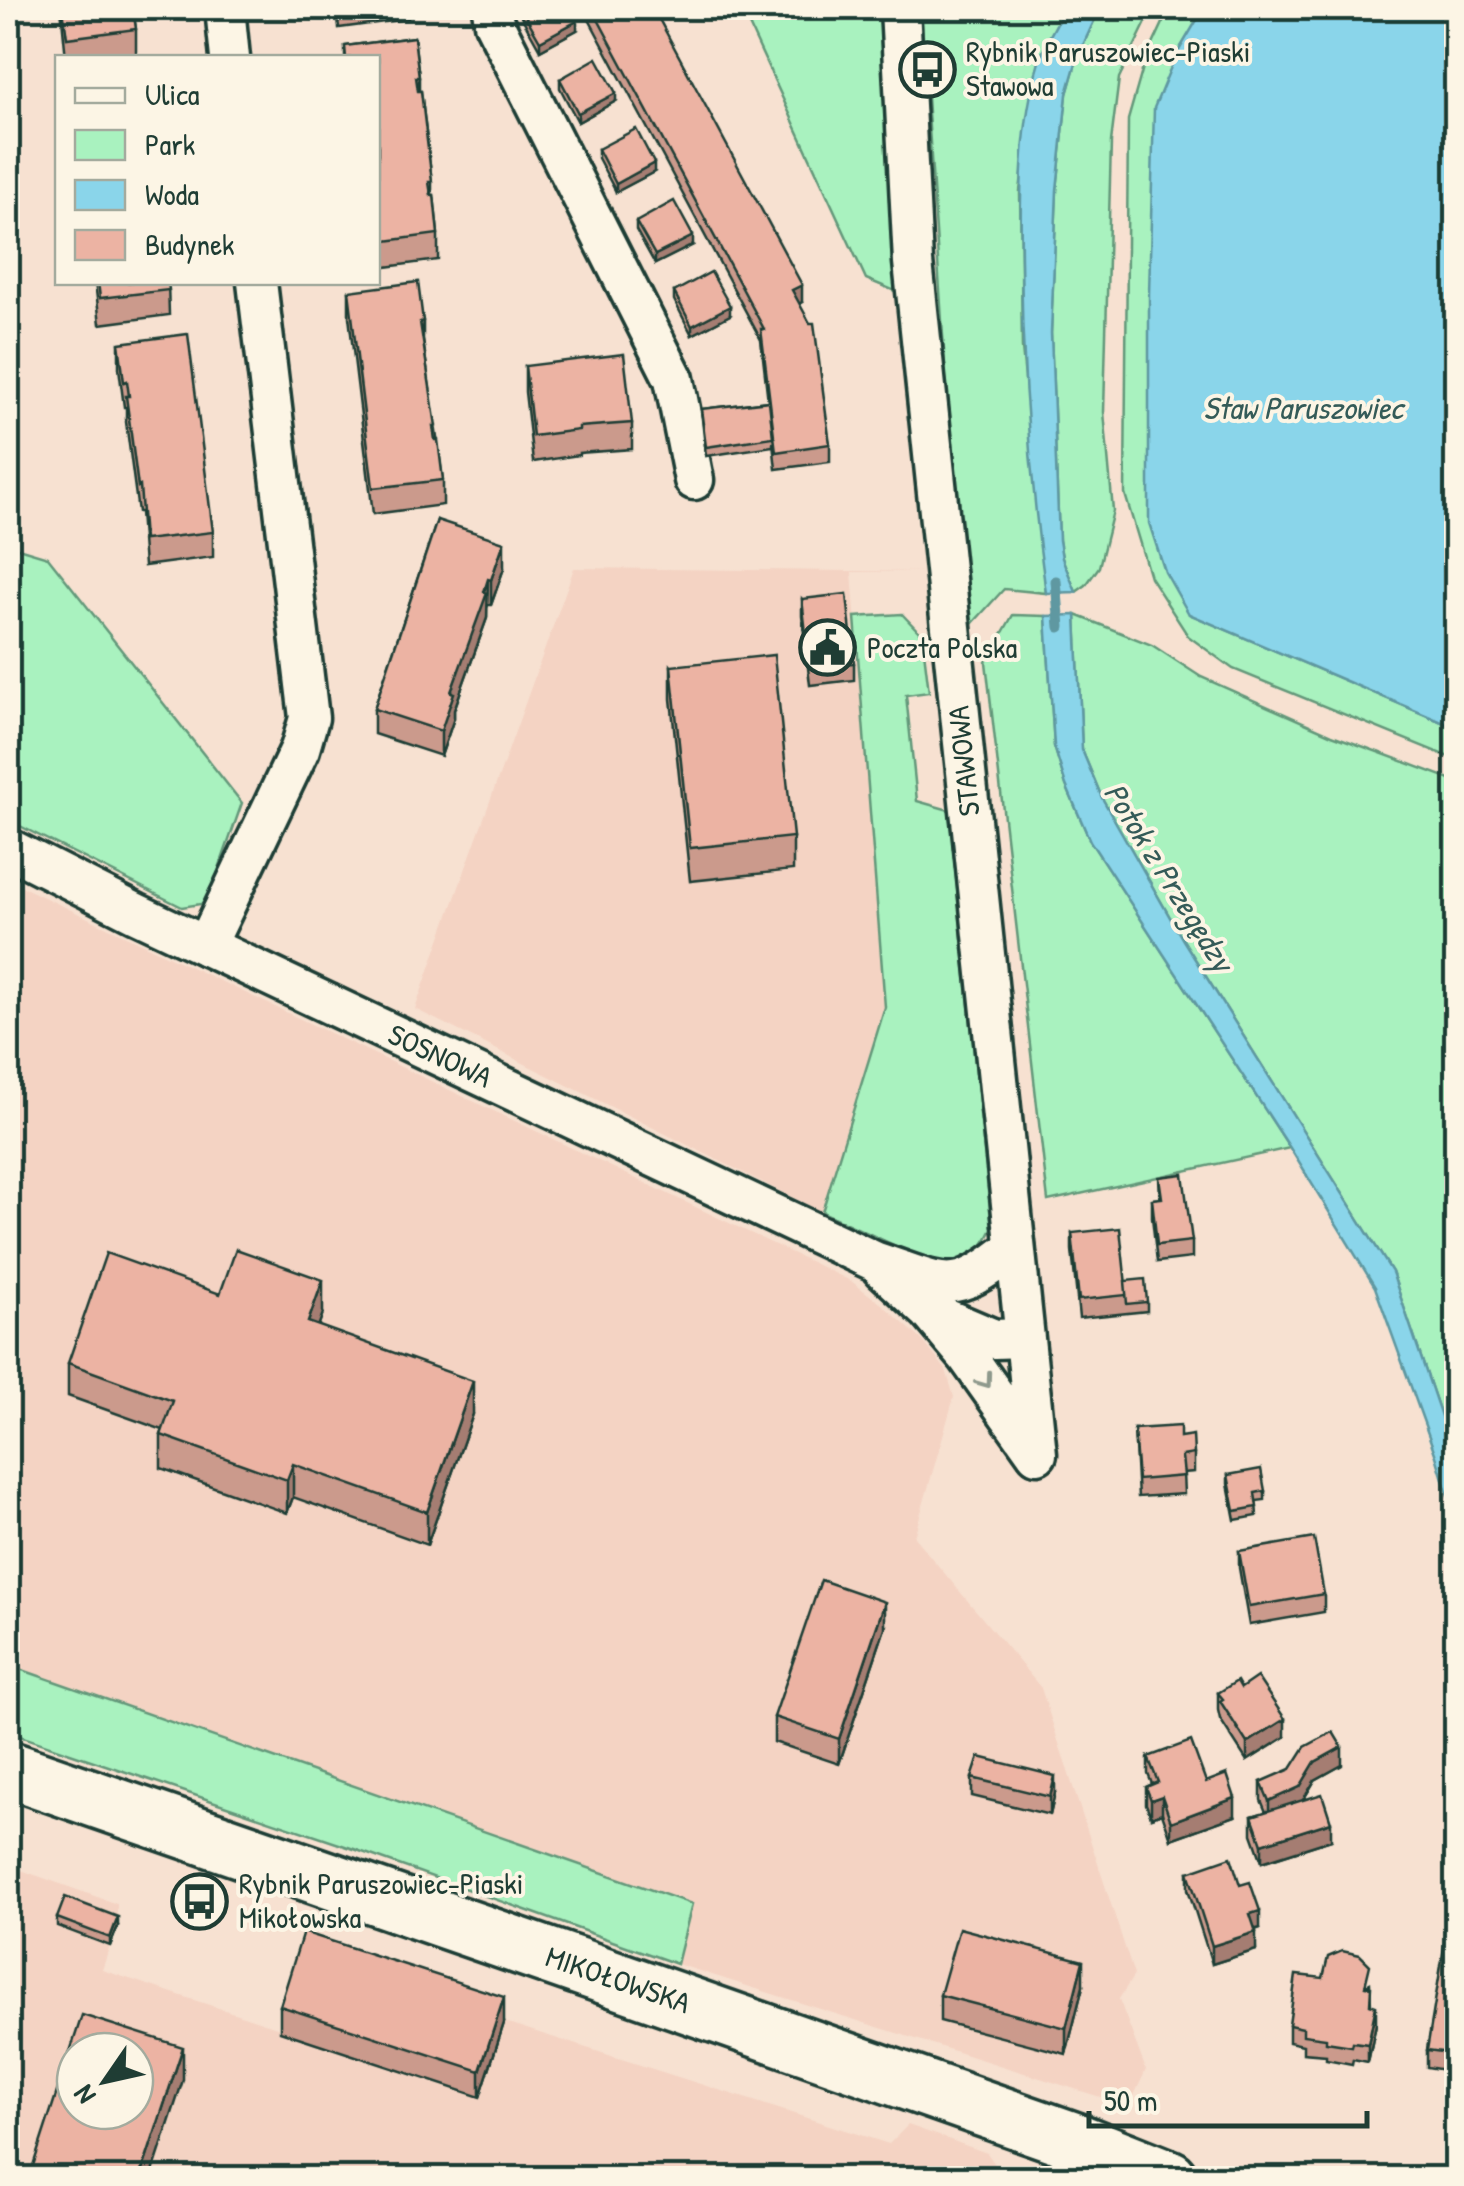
<svg xmlns="http://www.w3.org/2000/svg" width="1464" height="2186" viewBox="0 0 1464 2186" font-family="'Patrick Hand',sans-serif">
	<rect width="100%" height="100%" fill="#f7e1d1"/>
	<filter id="ink" filterUnits="userSpaceOnUse"><feTurbulence type="fractalNoise" baseFrequency=".01" numOctaves="2"/><feDisplacementMap in="SourceGraphic" scale="20" xChannelSelector="R" yChannelSelector="G"/><feConvolveMatrix kernelMatrix="1 2 1 2 8 2 1 2 1" color-interpolation-filters="sRGB"/></filter>
	<g filter="url(#ink)">
		<g fill="#f4d3c3" fill-rule="evenodd">
			<path d="M 574,568 L 852,571 L 926,572 L 852,572 L 885,1007 L 822,1212 L 415,1009 Z"/>
			<path d="M 8,880 L 851,1281 L 883,1305 L 922,1340 L 946,1370 L 954,1397 L 914,1537 L 1041,1688 L 1134,1975 L 1119,1999 L 1146,2070 L 1129,2106 L 677,1964 L 691,1904 L 8,1665 Z"/>
			<path d="M 8,1841 L 14,1845 L 18,1869 L 117,1904 L 117,1925 L 102,1970 L 280,2028 L 303,1958 L 889,2144 L 908,2125 L 987,2153 L 997,2167 L 1029,2178 L 8,2178 ZM 75,2051 L 135,2051 L 135,2111 L 75,2111 Z"/>
		</g>
		<g fill="#a9f2bf" stroke="#64987a" stroke-width="2.5">
			<path d="M 741,8 L 880,8 L 895,291 L 866,279 Z"/>
			<path d="M 921,8 L 1066,8 L 1040,58 L 1030,108 L 1020,191 L 1022,348 L 1046,593 L 1004,589 L 963,634 Z"/>
			<path d="M 1100,8 L 1153,8 L 1119,78 L 1111,142 L 1104,412 L 1113,511 L 1099,567 L 1086,585 L 1076,592 L 1062,558 L 1059,540 L 1051,333 L 1057,190 L 1067,94 L 1078,56 Z"/>
			<path d="M 1170,8 L 1205,8 L 1175,57 L 1189,614 L 1456,728 L 1456,760 L 1233,669 L 1188,636 L 1150,577 L 1125,494 L 1128,120 L 1144,64 Z"/>
			<path d="M 8,545 L 48,557 L 242,803 L 207,903 L 182,907 L 8,820 Z"/>
			<path d="M 902,614 L 922,635 L 929,692 L 906,695 L 917,801 L 949,810 L 992,1229 C 981,1253 967,1262 941,1267 L 822,1212 L 885,1007 L 855,617 Z"/>
			<path d="M 1013,615 L 1046,616 L 1054,746 L 1066,785 L 1090,841 L 1290,1148 L 1048,1201 L 986,662 Z"/>
			<path d="M 1076,615 L 1152,645 L 1201,677 L 1332,735 L 1456,781 L 1456,1460 L 1392,1272 L 1183,940 L 1102,798 L 1082,750 Z"/>
			<path d="M 8,1665 L 692,1904 L 677,1964 L 354,1849 L 8,1732 Z"/>
		</g>
		<g fill="#8ad5ea" stroke="#5f98a1" stroke-width="2.5">
			<path d="M 1066,8 L 1100,8 L 1078,56 L 1067,94 L 1057,190 L 1051,333 L 1059,540 L 1062,558 L 1076,592 L 1046,593 C 1030,481 1022,371 1021,259 C 1020,194 1020,124 1039,62 C 1045,43 1055,25 1066,8 Z"/>
			<path d="M 1204,8 L 1456,8 L 1456,728 L 1189,614 L 1165,572 L 1149,523 L 1149,294 L 1154,108 L 1175,57 Z"/>
			<path d="M 1076,615 L 1082,750 L 1102,798 L 1183,940 L 1392,1272 L 1456,1460 L 1456,1522 L 1436,1456 L 1375,1287 L 1290,1148 L 1090,841 L 1066,785 L 1054,746 L 1046,616 Z"/>
		</g>
		<g fill="none" stroke-linecap="round" stroke-linejoin="round">
			<path stroke="#5f98a1" stroke-width="11" d="M 1056,581 L 1060,627"/>
			<defs>
				<g id="street">
					<path d="M 225,8 L 230,58"/>
					<path d="M 492,8 L 494,23 L 674,379 L 694,480"/>
					<path d="M 900,8 L 913,262 L 1037,1454"/>
					<path d="M 8,848 L 136,913 L 874,1261 C 948,1285 950,1299 1015,1247"/>
					<path d="M 206,946 L 300,749 L 309,718 L 257,282"/>
					<path d="M 883,1269 L 929,1311 L 967,1356 L 1036,1453"/>
					<path d="M 940,1316 L 994,1339 L 1024,1338"/>
				</g>
				<path id="secondary" d="M 8,1769 L 606,1976 L 1081,2143 L 1169,2178"/>
			</defs>
			<use href="#street" stroke="#1f3d34" stroke-width="45"/>
			<use href="#secondary" stroke="#1f3d34" stroke-width="62"/>
			<use href="#street" stroke="#fcf5e5" stroke-width="38"/>
			<use href="#secondary" stroke="#fcf5e5" stroke-width="55"/>
		</g>
		<g fill="#cb9a8c" stroke="#1f3d34" stroke-width="2.5">
			<path d="M 61,8 L 133,8 L 136,29 L 136,55 L 115,58 L 66,58 Z"/>
			<path d="M 337,8 L 408,8 L 408,19 L 339,28 Z"/>
			<path d="M 521,8 L 577,30 L 540,50 L 521,16 Z"/>
			<path d="M 583,8 L 653,8 L 802,302 L 799,303 L 830,444 L 830,462 L 776,469 L 773,442 L 773,446 L 706,456 L 701,409 L 768,401 L 761,340 Z"/>
			<path d="M 414,37 L 419,77 L 419,91 L 421,91 L 432,182 L 432,195 L 434,195 L 438,234 L 438,260 L 378,268 L 378,58 L 345,58 L 345,46 Z"/>
			<path d="M 560,79 L 616,101 L 578,122 L 560,88 Z"/>
			<path d="M 598,149 L 654,172 L 616,192 L 598,158 Z"/>
			<path d="M 636,222 L 693,245 L 655,264 L 636,230 Z"/>
			<path d="M 95,282 L 168,282 L 169,315 L 100,324 Z"/>
			<path d="M 349,291 L 423,321 L 423,340 L 443,480 L 443,505 L 373,514 L 349,317 Z"/>
			<path d="M 674,292 L 730,315 L 692,335 L 674,300 Z"/>
			<path d="M 119,343 L 213,532 L 213,557 L 144,566 L 140,512 L 138,512 L 126,422 L 126,407 L 124,407 L 119,368 Z"/>
			<path d="M 525,366 L 632,423 L 632,449 L 579,453 L 579,455 L 533,462 L 525,392 Z"/>
			<path d="M 437,520 L 504,568 L 491,605 L 488,605 L 487,608 L 487,618 L 454,710 L 454,718 L 441,756 L 374,734 L 374,709 Z"/>
			<path d="M 802,599 L 854,663 L 854,680 L 810,685 L 802,616 Z"/>
			<path d="M 671,666 L 793,837 L 793,870 L 690,881 L 671,699 Z"/>
			<path d="M 1159,1177 L 1192,1241 L 1192,1258 L 1157,1262 L 1152,1217 L 1152,1199 L 1160,1198 Z"/>
			<path d="M 1072,1233 L 1147,1302 L 1147,1311 L 1079,1318 L 1072,1250 Z"/>
			<path d="M 220,1294 L 323,1313 L 318,1326 L 473,1414 L 427,1545 L 293,1497 L 287,1513 L 161,1468 L 161,1435 L 163,1430 L 68,1396 L 68,1363 Z"/>
			<path d="M 1134,1429 L 1180,1437 L 1194,1454 L 1194,1472 L 1183,1473 L 1184,1494 L 1138,1497 Z"/>
			<path d="M 1228,1475 L 1265,1491 L 1265,1500 L 1256,1501 L 1257,1516 L 1235,1520 L 1228,1484 Z"/>
			<path d="M 1239,1551 L 1324,1594 L 1324,1612 L 1249,1625 L 1239,1568 Z"/>
			<path d="M 885,1628 L 839,1764 L 774,1742 L 774,1717 Z"/>
			<path d="M 1218,1693 L 1285,1737 L 1247,1761 L 1220,1719 L 1218,1710 Z"/>
			<path d="M 1148,1757 L 1206,1782 L 1235,1816 L 1171,1839 L 1162,1813 L 1151,1817 L 1146,1804 L 1146,1787 L 1152,1784 L 1148,1774 Z"/>
			<path d="M 1342,1765 L 1315,1780 L 1303,1800 L 1331,1840 L 1262,1862 L 1252,1834 L 1252,1816 L 1266,1812 L 1261,1800 L 1261,1782 Z"/>
			<path d="M 972,1778 L 1055,1793 L 1050,1815 L 972,1796 Z"/>
			<path d="M 1188,1872 L 1240,1885 L 1260,1928 L 1255,1930 L 1256,1950 L 1212,1964 L 1188,1889 Z"/>
			<path d="M 1456,1897 L 1456,2072 L 1427,2067 L 1427,2050 Z"/>
			<path d="M 57,1918 L 118,1926 L 110,1946 L 57,1926 Z"/>
			<path d="M 1370,1983 L 1371,2005 L 1376,2024 L 1368,2062 L 1353,2059 L 1352,2064 L 1326,2059 L 1326,2055 L 1303,2053 L 1303,2045 L 1289,2042 L 1289,2025 Z"/>
			<path d="M 1083,1986 L 1066,2054 L 940,2021 L 940,1995 Z"/>
			<path d="M 280,2006 L 504,2023 L 480,2097 L 280,2031 Z"/>
		</g>
		<g fill="#a57d72" stroke="#1f3d34" stroke-width="2.5">
			<path d="M 577,21 L 577,30 L 540,50 L 540,41 Z"/>
			<path d="M 616,93 L 616,101 L 578,122 L 578,113 Z"/>
			<path d="M 654,163 L 654,172 L 616,192 L 616,184 Z"/>
			<path d="M 693,236 L 693,245 L 655,264 L 655,255 Z"/>
			<path d="M 802,285 L 802,302 L 792,308 L 792,290 Z"/>
			<path d="M 730,306 L 730,315 L 692,335 L 692,326 Z"/>
			<path d="M 504,542 L 504,568 L 491,605 L 491,580 Z"/>
			<path d="M 488,579 L 487,618 L 454,710 L 454,718 L 441,756 L 441,731 L 451,692 Z"/>
			<path d="M 323,1280 L 323,1313 L 308,1355 L 308,1322 Z"/>
			<path d="M 473,1381 L 473,1414 L 427,1545 L 427,1512 Z"/>
			<path d="M 293,1464 L 293,1497 L 287,1513 L 287,1480 Z"/>
			<path d="M 885,1602 L 885,1628 L 839,1764 L 839,1739 Z"/>
			<path d="M 1285,1719 L 1285,1737 L 1247,1761 L 1247,1743 Z"/>
			<path d="M 1342,1747 L 1342,1765 L 1315,1780 L 1300,1805 L 1269,1818 L 1269,1801 L 1315,1762 Z"/>
			<path d="M 1055,1776 L 1055,1793 L 1050,1815 L 1050,1797 Z"/>
			<path d="M 1162,1796 L 1162,1813 L 1151,1817 L 1151,1800 Z"/>
			<path d="M 1235,1798 L 1235,1816 L 1171,1839 L 1171,1822 Z"/>
			<path d="M 1331,1822 L 1331,1840 L 1262,1862 L 1262,1844 Z"/>
			<path d="M 1260,1911 L 1260,1928 L 1250,1931 L 1250,1914 Z"/>
			<path d="M 118,1917 L 118,1926 L 110,1946 L 110,1938 Z"/>
			<path d="M 1256,1932 L 1256,1950 L 1212,1964 L 1212,1946 Z"/>
			<path d="M 1083,1961 L 1083,1986 L 1066,2054 L 1066,2028 Z"/>
			<path d="M 504,1997 L 504,2023 L 480,2097 L 480,2071 Z"/>
			<path d="M 1376,2006 L 1376,2024 L 1368,2062 L 1368,2044 Z"/>
			<path d="M 183,2047 L 183,2080 L 151,2178 L 140,2178 Z"/>
		</g>
		<g fill="#ecb3a3" stroke="#1f3d34" stroke-width="2.5" fill-rule="evenodd">
			<path d="M 63,8 L 133,8 L 136,29 L 67,38 Z"/>
			<path d="M 521,8 L 570,8 L 577,21 L 540,41 Z"/>
			<path d="M 592,8 L 653,8 L 802,285 L 792,290 L 810,323 L 814,323 L 830,444 L 776,452 L 761,329 L 764,329 Z"/>
			<path d="M 414,37 L 419,77 L 416,77 L 418,91 L 421,91 L 432,182 L 429,182 L 431,195 L 434,195 L 438,234 L 378,242 L 378,58 L 346,58 L 345,46 Z"/>
			<path d="M 597,58 L 616,93 L 578,113 L 560,79 Z"/>
			<path d="M 636,129 L 654,163 L 616,184 L 598,149 Z"/>
			<path d="M 674,201 L 693,236 L 655,255 L 636,222 Z"/>
			<path d="M 711,272 L 730,306 L 692,326 L 674,292 Z"/>
			<path d="M 98,282 L 168,282 L 169,290 L 100,298 Z"/>
			<path d="M 418,282 L 423,321 L 420,322 L 436,426 L 433,426 L 435,440 L 438,440 L 443,480 L 373,488 L 349,291 Z"/>
			<path d="M 188,334 L 213,532 L 144,540 L 140,486 L 138,487 L 126,396 L 129,396 L 127,381 L 124,382 L 119,343 Z"/>
			<path d="M 624,354 L 632,423 L 579,427 L 579,430 L 533,436 L 525,366 Z"/>
			<path d="M 769,401 L 773,437 L 706,447 L 701,409 Z"/>
			<path d="M 437,520 L 504,542 L 491,580 L 488,579 L 484,592 L 487,593 L 451,692 L 454,693 L 441,731 L 374,709 Z"/>
			<path d="M 847,594 L 854,663 L 810,668 L 802,599 Z"/>
			<path d="M 774,655 L 793,837 L 690,848 L 671,666 Z"/>
			<path d="M 1183,1174 L 1192,1241 L 1157,1245 L 1152,1199 L 1162,1198 L 1159,1177 Z"/>
			<path d="M 1120,1228 L 1127,1295 L 1079,1300 L 1072,1233 Z"/>
			<path d="M 236,1249 L 323,1280 L 308,1322 L 473,1381 L 427,1512 L 293,1464 L 287,1480 L 161,1435 L 173,1401 L 68,1363 L 106,1253 L 220,1294 Z"/>
			<path d="M 1145,1279 L 1147,1302 L 1127,1304 L 1125,1281 Z"/>
			<path d="M 1180,1426 L 1180,1437 L 1193,1435 L 1194,1454 L 1182,1456 L 1184,1476 L 1138,1480 L 1134,1429 Z"/>
			<path d="M 1261,1469 L 1265,1491 L 1255,1493 L 1257,1507 L 1235,1511 L 1228,1475 Z"/>
			<path d="M 1314,1538 L 1324,1594 L 1249,1607 L 1239,1551 Z"/>
			<path d="M 821,1580 L 885,1602 L 839,1739 L 774,1717 Z"/>
			<path d="M 1257,1677 L 1285,1719 L 1247,1743 L 1220,1701 L 1223,1699 L 1218,1693 L 1237,1681 L 1241,1688 Z"/>
			<path d="M 1333,1732 L 1342,1747 L 1315,1762 L 1300,1787 L 1269,1801 L 1261,1782 L 1291,1769 L 1305,1747 Z"/>
			<path d="M 1191,1741 L 1206,1782 L 1227,1774 L 1235,1798 L 1171,1822 L 1162,1796 L 1151,1800 L 1146,1787 L 1158,1782 L 1148,1757 Z"/>
			<path d="M 979,1757 L 1055,1776 L 1050,1797 L 972,1778 Z"/>
			<path d="M 1322,1794 L 1331,1822 L 1262,1844 L 1252,1816 Z"/>
			<path d="M 1231,1857 L 1240,1885 L 1250,1882 L 1260,1911 L 1250,1914 L 1256,1932 L 1212,1946 L 1188,1872 Z"/>
			<path d="M 65,1897 L 118,1917 L 110,1938 L 57,1918 Z"/>
			<path d="M 1454,1897 L 1456,1897 L 1456,2054 L 1427,2050 L 1451,1905 Z"/>
			<path d="M 959,1928 L 1083,1961 L 1066,2028 L 940,1995 Z"/>
			<path d="M 303,1932 L 504,1997 L 480,2071 L 280,2006 Z"/>
			<path d="M 1342,1951 L 1360,1955 L 1370,1965 L 1365,1986 L 1371,1987 L 1370,2004 L 1376,2006 L 1368,2044 L 1353,2042 L 1352,2046 L 1326,2042 L 1326,2038 L 1303,2035 L 1303,2028 L 1289,2025 L 1296,1975 L 1323,1978 L 1328,1957 Z"/>
			<path d="M 82,2015 L 183,2047 L 140,2178 L 29,2178 ZM 75,2051 L 135,2051 L 135,2111 L 75,2111 Z"/>
		</g>
		<defs><path id="oneway-chevron" d="M-2-3.5L2.5 0L-2 3.5" fill="none" stroke-width="1.6" stroke-linecap="round" stroke-linejoin="round" transform="scale(2.5)"/></defs>
		<use stroke="#8e998c" href="#oneway-chevron" transform="translate(985 1381) rotate(54)"/>
	</g>
	<defs>
		<symbol id="bus-ring" viewBox="-11 -11 22 22"><circle r="9.5" fill="#fcf5e5" stroke="#1f3d34" stroke-width="1.5"/><path d="M-5-6H5V4H4V6H2V4H-2V6H-4V4H-5ZM-3.5-4V0h7V-4ZM-3.5 1.2v1.5H-2V1.2ZM2 1.2v1.5H3.5V1.2Z" fill="#1f3d34"/></symbol>
		<symbol id="civic-ring" viewBox="-11 -11 22 22"><circle r="9.5" fill="#fcf5e5" stroke="#1f3d34" stroke-width="1.5"/><path d="M-.6-6.5H3V-4.5H.6V-3L4-1V1h2V6H-6V1h2V-1L-.6-3ZM-1.2 2.5V6h2.4V2.5Z" fill="#1f3d34"/></symbol>
	</defs>
	<g fill-rule="evenodd">
		<use href="#bus-ring" x="896" y="38" width="63" height="63"/>
		<use href="#civic-ring" x="796" y="616" width="63" height="63"/>
		<use href="#bus-ring" x="168" y="1870" width="63" height="63"/>
	</g>
	<g text-anchor="middle" stroke-width="8" stroke-linejoin="round" paint-order="stroke">
		<g font-size="30" fill="#1f3d34" stroke="#fcf5e5" text-anchor="start">
			<text x="966" y="62">Rybnik Paruszowiec-Piaski<tspan x="966" dy="34">Stawowa</tspan></text>
			<text x="867" y="658">Poczta Polska</text>
			<text x="239" y="1894">Rybnik Paruszowiec-Piaski<tspan x="239" dy="34">Mikołowska</tspan></text>
		</g>
		<g font-size="30" fill="#1f3d34" stroke="#fcf5e5">
			<text transform="translate(964 761) rotate(-96)" y="10">STAWOWA</text>
			<text transform="translate(440 1056) rotate(25)" y="10">SOSNOWA</text>
			<text transform="translate(618 1980) rotate(19)" y="10">MIKOŁOWSKA</text>
		</g>
		<g font-size="32" font-style="italic" fill="#345b58" stroke="#fcf5e5">
			<text x="1303" y="419">Staw Paruszowiec</text>
			<text transform="translate(1169 877) rotate(58)" y="11">Potok z Przegędzy</text>
		</g>
	</g>
	<rect width="1464" height="2186" fill="none" stroke="#fcf5e5" stroke-width="40"/>
	<rect x="20" y="20" width="1424" height="2146" fill="none" stroke="#1f3d34" stroke-width="4" filter="url(#ink)"/>
	<rect x="55" y="55" width="325" height="230" fill="#fcf5e5" stroke="#a4ab9e" stroke-width="2.5"/>
	<rect x="75" y="88" width="50" height="15" fill="#fcf5e5" stroke="#a4ab9e" stroke-width="2.5"/>
	<text x="145" y="105" font-size="30" fill="#1f3d34">Ulica</text>
	<rect x="75" y="130" width="50" height="30" fill="#a9f2bf" stroke="#a4ab9e" stroke-width="2.5"/>
	<text x="145" y="155" font-size="30" fill="#1f3d34">Park</text>
	<rect x="75" y="180" width="50" height="30" fill="#8ad5ea" stroke="#a4ab9e" stroke-width="2.5"/>
	<text x="145" y="205" font-size="30" fill="#1f3d34">Woda</text>
	<rect x="75" y="230" width="50" height="30" fill="#ecb3a3" stroke="#a4ab9e" stroke-width="2.5"/>
	<text x="145" y="255" font-size="30" fill="#1f3d34">Budynek</text>
	<g transform="translate(105 2081) rotate(236)"><circle r="48" fill="#fcf5e5" stroke="#a4ab9e" stroke-width="2.5"/>
	<path d="M0-8L18 38L0 25L-18 38Z" fill="#1f3d34"/>
	<text y="-15" font-size="28" font-weight="bold" text-anchor="middle" fill="#1f3d34">N</text>
	</g>
	<path d="M1089 2111v15h278v-15" fill="none" stroke="#1f3d34" stroke-width="5"/>
	<text x="1104" y="2111" font-size="30" fill="#1f3d34" stroke="#fcf5e5" stroke-width="8" paint-order="stroke">50 m</text>
</svg>
